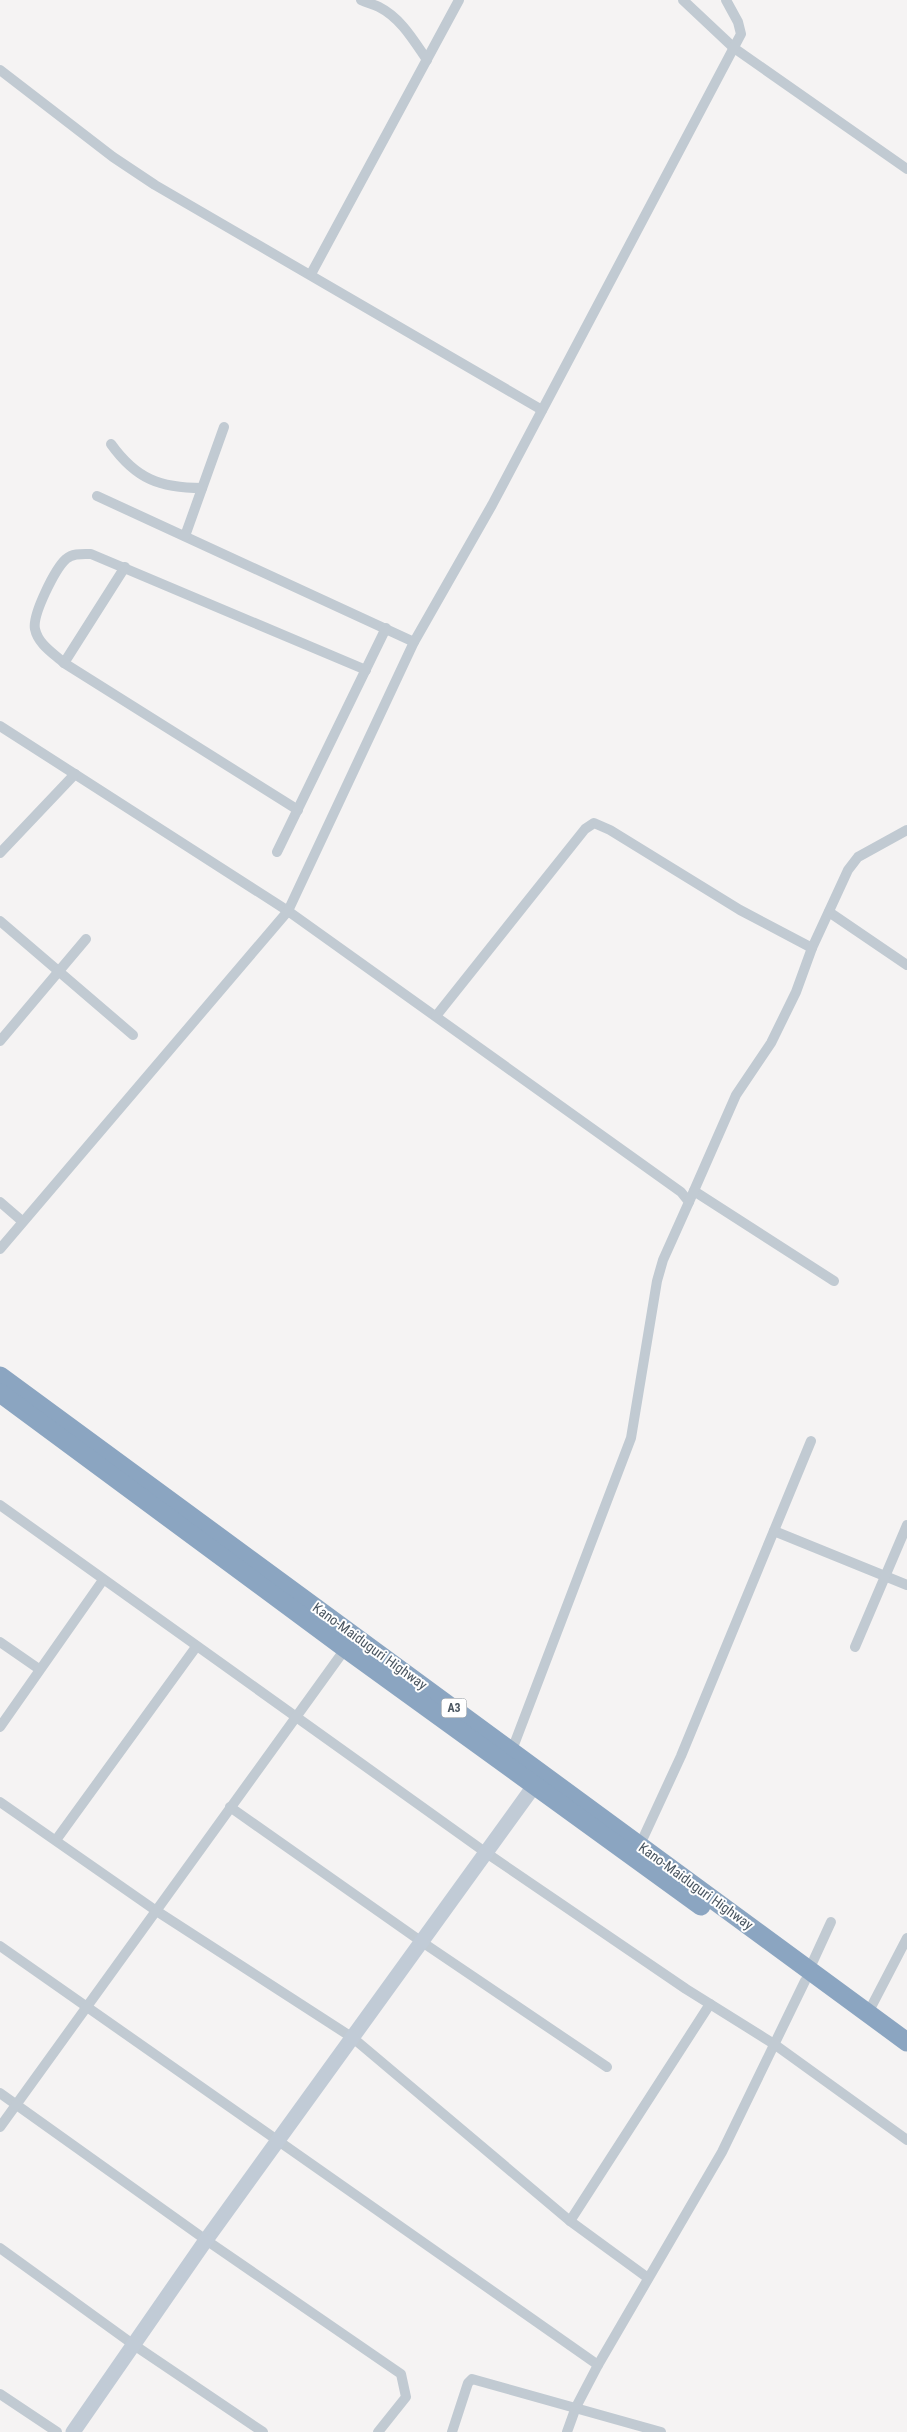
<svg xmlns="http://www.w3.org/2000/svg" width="907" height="2432" viewBox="0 0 907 2432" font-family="'Roboto Condensed',sans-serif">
	<rect width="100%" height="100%" fill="#f5f3f3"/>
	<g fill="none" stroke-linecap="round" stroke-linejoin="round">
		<g stroke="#c1cad2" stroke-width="10">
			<path d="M 361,0 C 367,3 373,4 379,7 C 401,18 414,41 427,60"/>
			<path d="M 683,0 L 734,48 L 907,169"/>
			<path d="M 0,70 L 113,157 L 155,185 L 542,410"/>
			<path d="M 311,274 L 459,0"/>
			<path d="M 111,444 C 136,479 160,488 202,488"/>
			<path d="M 97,496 L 414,642"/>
			<path d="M 185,536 L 224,427"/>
			<path d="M 64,663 L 125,567"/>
			<path d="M 0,726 L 288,911 L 681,1192 L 689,1202 L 663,1260 L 657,1281 L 631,1438 L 512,1750"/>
			<path d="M 298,810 L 64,663 C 53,653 38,644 35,629 C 32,615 55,569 66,559 C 73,553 82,554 91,554 L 366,670"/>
			<path d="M 277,852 L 386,628"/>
			<path d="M 0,853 L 75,774"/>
			<path d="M 829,912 L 907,965"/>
			<path d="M 0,921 L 133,1035"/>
			<path d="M 436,1016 L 585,829 L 594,823 L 610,830 L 740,910 L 812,948"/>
			<path d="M 0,1041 L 86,939"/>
			<path d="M 694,1191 L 834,1281"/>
			<path d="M 0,1202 L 22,1221"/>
			<path d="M 689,1202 L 736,1095 L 771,1043 L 796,992 L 812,948 L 848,870 L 858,857 L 907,830"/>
			<path d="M 0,1249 L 288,911 L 414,642 L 492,505 L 741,34 L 738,22 L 726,0"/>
			<path d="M 0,1505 L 485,1852 L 686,1989 L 774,2044 L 907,2140"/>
			<path d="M 774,1531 L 907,1585"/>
			<path d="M 0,1642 L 39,1669"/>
			<path d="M 855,1647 L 907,1525"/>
			<path d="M 0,1727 L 103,1580"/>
			<path d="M 0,1802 L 155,1910 L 353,2038 L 570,2221 L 648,2278"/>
			<path d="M 230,1807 L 422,1942 L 607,2067"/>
			<path d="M 56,1840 L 196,1647"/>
			<path d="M 638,1849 L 681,1756 L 811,1441"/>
			<path d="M 0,1946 L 598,2365"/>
			<path d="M 809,1970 L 831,1922"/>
			<path d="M 868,2013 L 907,1938"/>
			<path d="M 0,2093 L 206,2240 L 401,2374 L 406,2397 L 378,2432"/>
			<path d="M 0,2127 L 348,1645"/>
			<path d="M 570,2221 L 710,2004"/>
			<path d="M 0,2248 L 134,2345 L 263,2432"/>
			<path d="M 0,2394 L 57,2432"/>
			<path d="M 452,2432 L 468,2383 L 472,2379 L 661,2432"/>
			<path d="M 567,2432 L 576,2407 L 598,2365 L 722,2152 L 805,1981"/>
		</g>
		<path stroke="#c1cbd6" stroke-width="15" d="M 73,2432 L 206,2240 L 534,1786"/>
		<g stroke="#8ba5c1" stroke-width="19">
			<path d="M 0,1376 L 907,2042"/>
			<path d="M 0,1393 L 345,1648 L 701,1906"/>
		</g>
	</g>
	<g text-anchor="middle" stroke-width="4" stroke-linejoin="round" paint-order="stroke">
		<rect fill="#fff" stroke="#808990" stroke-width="1" x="441.5" y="1698.5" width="25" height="19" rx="4"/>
		<g font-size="12" font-weight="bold" fill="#4a5661">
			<text x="454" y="1712">A3</text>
		</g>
		<g font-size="14" fill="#4a5661" stroke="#fff">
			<text transform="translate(370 1646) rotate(36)" y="5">Kano-Maiduguri Highway</text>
			<text transform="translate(696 1886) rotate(36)" y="5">Kano-Maiduguri Highway</text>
		</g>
	</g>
</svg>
